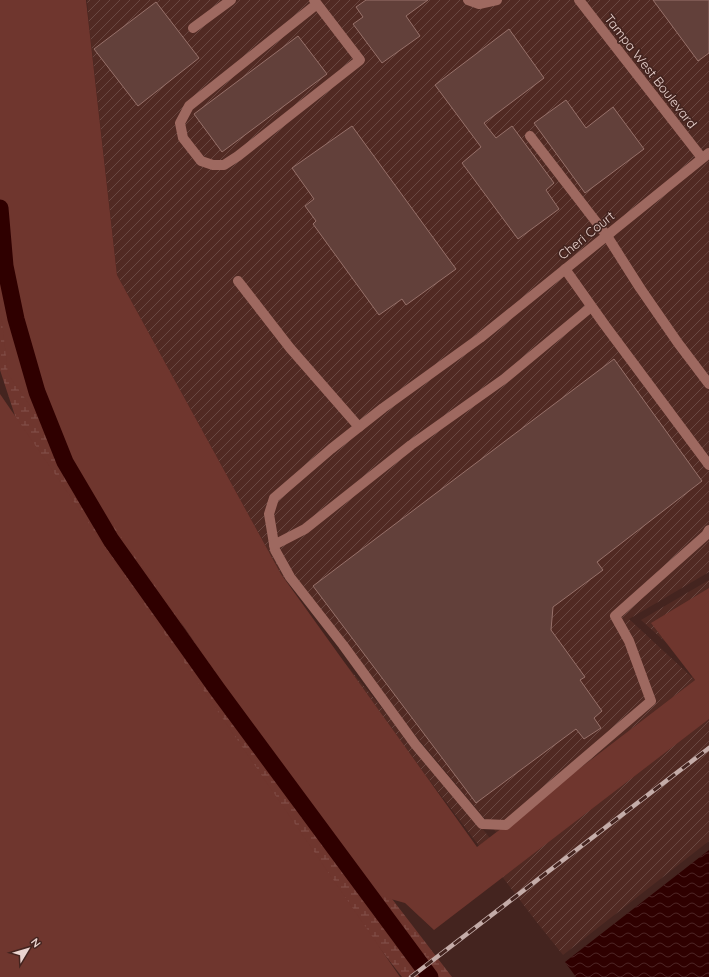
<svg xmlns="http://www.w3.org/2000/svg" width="709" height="977" viewBox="0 0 709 977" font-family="Quicksand,sans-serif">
	<defs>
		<pattern id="industrial-furrows" width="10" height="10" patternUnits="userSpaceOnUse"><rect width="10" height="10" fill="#512a23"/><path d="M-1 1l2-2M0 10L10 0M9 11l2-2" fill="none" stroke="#6a4842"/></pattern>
		<pattern id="wetland-marsh" width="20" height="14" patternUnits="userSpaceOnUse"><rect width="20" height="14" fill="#6f362e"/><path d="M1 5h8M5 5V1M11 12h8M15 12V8" fill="none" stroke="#84524b"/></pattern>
		<pattern id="water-waves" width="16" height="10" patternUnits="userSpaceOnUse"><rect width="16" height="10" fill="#2f0000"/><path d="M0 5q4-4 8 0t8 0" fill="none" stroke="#4d2424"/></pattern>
	</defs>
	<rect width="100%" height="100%" fill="#44241f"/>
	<g fill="url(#industrial-furrows)">
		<path d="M 87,0 L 709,0 L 709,572 L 629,619 L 695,680 L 496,832 L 281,574 L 117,275 L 89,25 Z"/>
		<path d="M 709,580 L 709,841 L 563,955 L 535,920 L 304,614 L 490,838 L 701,684 L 701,674 L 641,620 Z"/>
	</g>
	<path fill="url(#wetland-marsh)" d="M 0,0 L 41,358 L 184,628 L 452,977 L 402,977 L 188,701 L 20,431 L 0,370 Z"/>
	<g fill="#6f362e">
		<path d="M 0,0 L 86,0 L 117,275 L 281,574 L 477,847 L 695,680 L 651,623 L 709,588 L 709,719 L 434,930 L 405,903 L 369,893 L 8,374 L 0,304 Z"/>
		<path d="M 0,394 L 400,977 L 0,977 Z"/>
	</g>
	<path fill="url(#water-waves)" d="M 709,850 L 709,977 L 576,977 L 565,962 Z"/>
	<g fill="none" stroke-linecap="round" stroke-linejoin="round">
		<path stroke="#2f0000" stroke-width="17" d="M 0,208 L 5,266 L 16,319 L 37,392 L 65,462 L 111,540 L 217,689 L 430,977"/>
	</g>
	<g fill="#62403a" stroke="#97716a">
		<path d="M 366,0 L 428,0 L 406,16 L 420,36 L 382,63 L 353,24 L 363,17 L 356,7 Z"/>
		<path d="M 653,0 L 709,0 L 709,53 L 698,61 Z"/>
		<path d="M 156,2 L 199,58 L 138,106 L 94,49 Z"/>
		<path d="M 509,29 L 544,78 L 484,123 L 496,138 L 512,126 L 554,183 L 546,190 L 559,209 L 518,239 L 462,163 L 481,147 L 435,85 Z"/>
		<path d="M 298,36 L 327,74 L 222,152 L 194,114 Z"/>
		<path d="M 566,100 L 586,128 L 613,107 L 644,149 L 585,193 L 534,123 Z"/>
		<path d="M 352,126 L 456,269 L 406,305 L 402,299 L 379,315 L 313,224 L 316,221 L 305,206 L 314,199 L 292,168 Z"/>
		<path d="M 614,359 L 702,481 L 597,562 L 603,570 L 553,607 L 551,630 L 585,677 L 580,680 L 602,711 L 594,718 L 601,728 L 584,739 L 576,729 L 476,803 L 313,586 Z"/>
	</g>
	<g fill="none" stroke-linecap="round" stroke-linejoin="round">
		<g stroke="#9e6960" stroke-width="10">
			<path d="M 314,0 L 360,60 L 238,156 L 224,165 L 213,165 L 201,161 L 183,138 L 180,123 L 189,106 L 317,4"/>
			<path d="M 468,0 L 479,4 L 497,0"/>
			<path d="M 579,0 L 702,158"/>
			<path d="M 193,28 L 231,0"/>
			<path d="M 530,136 L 607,236 L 640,288 L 678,343 L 709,384"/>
			<path d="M 709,153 L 480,338 L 383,408 L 331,449 L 274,498 L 269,514 L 275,550 L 290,577 L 343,645 L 415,744 L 482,824 L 506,825 L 651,701 L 629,641 L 615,616 L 706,535 L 709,530"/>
			<path d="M 565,269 L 604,324 L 709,465"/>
			<path d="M 238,281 L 290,348 L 359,427"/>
			<path d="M 274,545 L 305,529 L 411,445 L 504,379 L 591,307"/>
		</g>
		<defs>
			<path id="rail" d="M 411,977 L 709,748"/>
		</defs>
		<use href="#rail" stroke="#c4aca8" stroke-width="4.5"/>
		<use href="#rail" stroke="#44241f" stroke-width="3" stroke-dasharray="9" stroke-linecap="butt"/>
	</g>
	<g text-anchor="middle" stroke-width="3.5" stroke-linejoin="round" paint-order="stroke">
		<g font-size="13" fill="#ead4d0" stroke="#44241f">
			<text transform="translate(651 71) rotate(52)" y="5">Tampa West Boulevard</text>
			<text transform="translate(586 235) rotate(-39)" y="5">Cheri Court</text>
		</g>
	</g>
	<g transform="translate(28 949) rotate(52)" stroke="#44241f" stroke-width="3" paint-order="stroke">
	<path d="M0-3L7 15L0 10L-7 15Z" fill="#ead4d0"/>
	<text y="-6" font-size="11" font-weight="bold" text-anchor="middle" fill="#ead4d0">N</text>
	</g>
</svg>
